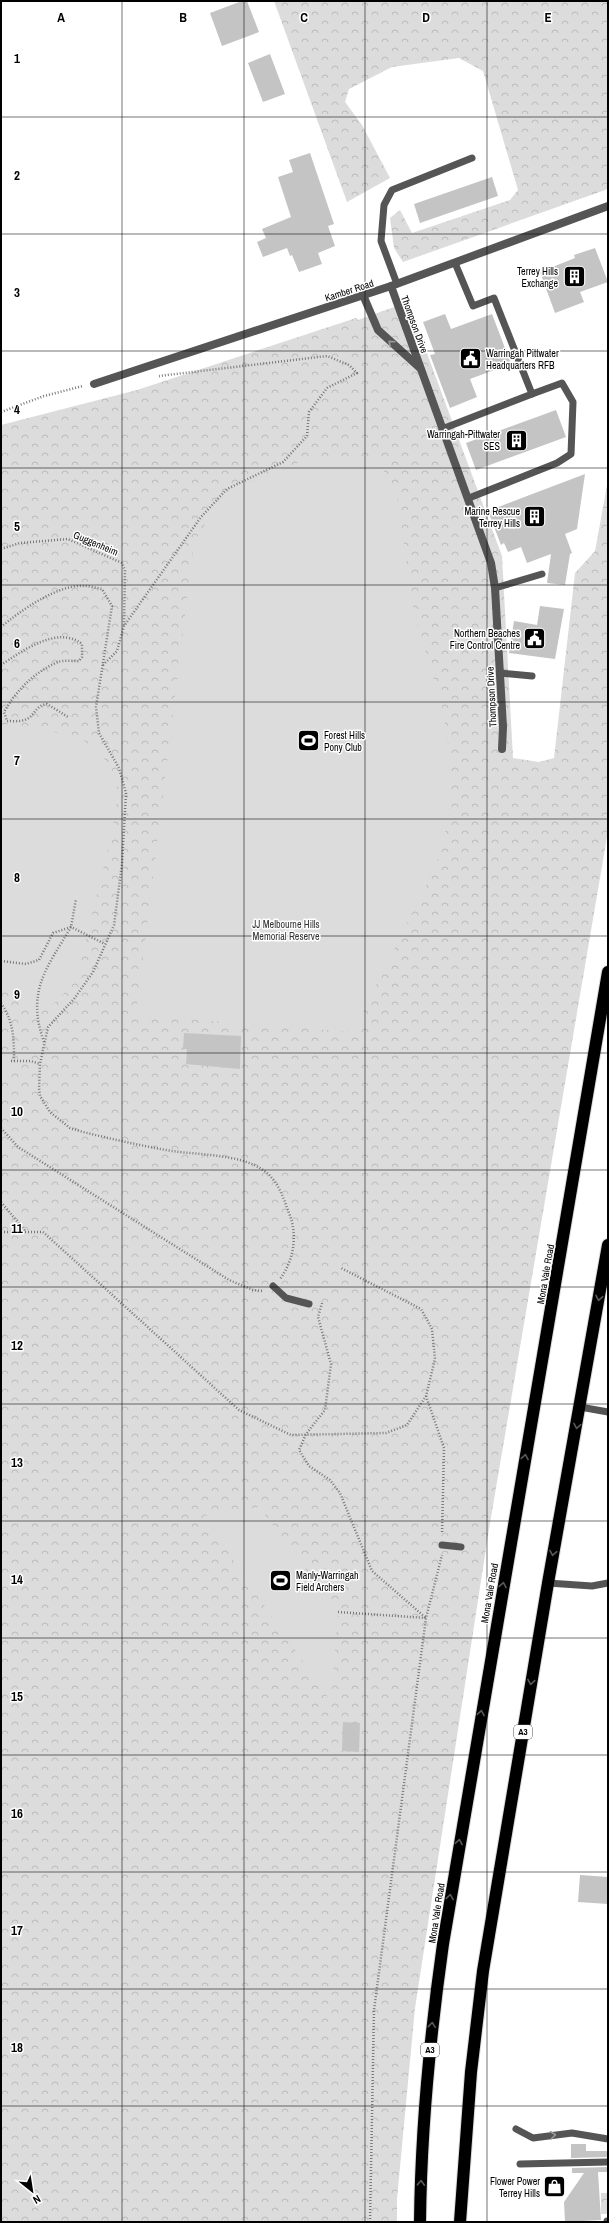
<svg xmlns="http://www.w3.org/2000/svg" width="609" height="2223" viewBox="0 0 609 2223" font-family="'Archivo Narrow',sans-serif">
	<defs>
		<pattern id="forest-crowns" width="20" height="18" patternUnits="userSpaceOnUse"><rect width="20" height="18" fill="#dcdcdc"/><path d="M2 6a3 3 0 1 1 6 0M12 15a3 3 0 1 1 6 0" fill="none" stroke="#bbb"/></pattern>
	</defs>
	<rect width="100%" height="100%" fill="#fff"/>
	<g fill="url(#forest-crowns)">
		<path d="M 274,1 L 608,1 L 608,189 L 403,262 L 394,248 L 390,218 L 400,210 L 412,233 L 510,200 L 518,190 L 483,71 L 459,58 L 392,67 L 349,89 L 345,102 L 362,125 L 390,178 L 347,202 Z"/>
		<path d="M 408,302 L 502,556 L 513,758 L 539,762 L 554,758 L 575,573 L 595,551 L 608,480 L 608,831 L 489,1529 L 415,2008 L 397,2199 L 397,2222 L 1,2222 L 1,425 L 137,390 L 356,318 L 358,320 Z"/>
		<rect x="601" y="2193" width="7" height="21"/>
	</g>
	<g fill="#dcdcdc">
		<path d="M 323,457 L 376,460 L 396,489 L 414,613 L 442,707 L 450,756 L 451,796 L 443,847 L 429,880 L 365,1007 L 358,1029 L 352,1032 L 136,1015 L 194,542 C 202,531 208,516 218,506 C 242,479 288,464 323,457 Z"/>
		<path d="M 4,724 L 43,729 L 81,739 L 96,749 L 110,766 L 115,778 L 118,792 L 112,832 L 78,973 C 65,995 55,1005 32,1018 L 14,990 L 1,987 L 1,725 Z"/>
		<path d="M 1,1048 L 12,1056 L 7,1076 L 1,1081 Z"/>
		<path d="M 259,1507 L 338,1612 L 331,1702 L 203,1516 Z"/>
	</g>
	<g fill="#c4c4c4">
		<path d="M 242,1 L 247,1 L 259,32 L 222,46 L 210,13 Z"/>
		<path d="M 270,54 L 285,94 L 263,102 L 248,63 Z"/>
		<path d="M 310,153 L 334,224 L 328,226 L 335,246 L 318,253 L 322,264 L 299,272 L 292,255 L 290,256 L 287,248 L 263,257 L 257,242 L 266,238 L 262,229 L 291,217 L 278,177 L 293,172 L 289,160 Z"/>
		<path d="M 492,177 L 498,196 L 420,223 L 414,204 Z"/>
		<path d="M 595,248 L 608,282 L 580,292 L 584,302 L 555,313 L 540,272 L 575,258 L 574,255 Z"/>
		<path d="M 445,314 L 451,329 L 492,314 L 511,364 L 470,379 L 477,397 L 450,408 L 430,355 L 435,354 L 423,322 Z"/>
		<path d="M 556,410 L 566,437 L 476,470 L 466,443 Z"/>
		<path d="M 585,474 L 577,529 L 565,534 L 572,553 L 570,554 L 565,585 L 547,583 L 551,554 L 527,563 L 521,547 L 508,552 L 504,543 L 501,545 L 488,511 Z"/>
		<path d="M 540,606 L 564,609 L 555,659 L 509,653 L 514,621 L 537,625 Z"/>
		<path d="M 184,1033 L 241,1036 L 240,1069 L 186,1064 L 187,1049 L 183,1049 Z"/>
		<path d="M 343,1722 L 360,1723 L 359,1752 L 342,1751 Z"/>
		<path d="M 580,1875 L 608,1877 L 608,1904 L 578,1902 Z"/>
		<path d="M 571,2144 L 586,2144 L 586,2151 L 608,2151 L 608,2157 L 571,2158 Z"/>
		<path d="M 608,2167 L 608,2172 L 598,2172 L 601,2220 L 565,2222 L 564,2202 L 584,2173 L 572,2173 L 572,2168 Z"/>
	</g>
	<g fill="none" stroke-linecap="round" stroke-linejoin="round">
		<defs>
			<g id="highway">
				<path d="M 420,2222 C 421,2129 430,2036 443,1944 L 608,972"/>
				<path d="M 460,2222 L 471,2072 L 483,1971 L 548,1583 L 608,1245"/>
			</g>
		</defs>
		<use href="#highway" stroke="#dbdbdb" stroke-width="14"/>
		<g stroke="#777" stroke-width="2.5" stroke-dasharray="1 2" stroke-linecap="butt">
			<path d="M 1,412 L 44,396 L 83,386"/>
			<path d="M 1,549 L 20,543 L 68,539 L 122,563 L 125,570 L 124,626"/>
			<path d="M 1,627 C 20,611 58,584 84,586 C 90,586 96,588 102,589 L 112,606 L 96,707 L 99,733 L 119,768 L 126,793 L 122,864 L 114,925 L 93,972 L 74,999 L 48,1027 L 40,1064 L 39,1088 L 40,1096 L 50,1112 L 70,1128 L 83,1132 C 112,1139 142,1146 172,1151 C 199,1155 240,1154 263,1170 C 278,1180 283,1197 289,1213 C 298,1235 294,1260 280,1279"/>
			<path d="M 1,665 C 22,651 58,625 82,644 L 82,657 L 79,661 C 73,661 63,660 58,662 C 34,672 16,691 4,712 L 7,721 C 13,721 21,722 27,719 C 35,715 36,705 47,704 L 68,717"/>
			<path d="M 103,665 L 117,651 L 124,626 L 201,517 L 227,489 L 283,462 L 307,436 L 309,412 L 327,388 L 357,373 L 349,365 L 327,356 L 159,376"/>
			<path d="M 1,961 L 26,964 L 39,960 L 53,933 L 71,927 L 76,899"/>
			<path d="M 1,1003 C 14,1022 14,1039 14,1061"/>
			<path d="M 44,1042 C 26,992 46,969 71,927 L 105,944"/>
			<path d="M 11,1061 L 31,1061 L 40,1064"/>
			<path d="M 1,1128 L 18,1147 L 229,1280 L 253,1290 L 263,1291"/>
			<path d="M 1,1202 L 26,1232"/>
			<path d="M 1,1232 L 43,1232 L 239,1410 L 291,1435 L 386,1433 L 407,1425 L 426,1396 L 435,1359 L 432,1329 L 421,1309 L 341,1268"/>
			<path d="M 322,1303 L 318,1317 L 331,1364 L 325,1410 L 306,1434 L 299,1450 L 309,1466 L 330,1480 L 340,1493 L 372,1571 L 426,1618"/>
			<path d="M 426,1396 L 444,1448 L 442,1534"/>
			<path d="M 338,1612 L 426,1618"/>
			<path d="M 370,2222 L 374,2010 L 426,1618 L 442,1555"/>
		</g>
		<g stroke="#555" stroke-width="7">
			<path d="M 397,284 L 381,241 L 384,205 L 392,190 L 472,158"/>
			<path d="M 442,429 L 532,394 L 494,298 L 473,306 L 455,263"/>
			<path d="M 469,498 L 557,463 L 571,454 L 573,402 L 562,383 L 532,394"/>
			<path d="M 495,588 L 542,574"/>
			<path d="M 500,673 L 532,676"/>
			<path d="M 273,1286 L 286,1298 L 309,1304"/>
			<path d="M 580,1407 L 608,1412"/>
			<path d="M 442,1545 L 461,1547"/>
			<path d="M 548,1583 L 592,1586 L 608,1583"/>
			<path d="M 516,2129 L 533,2138 L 572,2133 L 608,2139"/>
			<path d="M 520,2164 L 608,2162"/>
			<path d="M 607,2221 L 608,2221"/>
		</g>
		<g stroke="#555" stroke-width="8">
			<path d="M 391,286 L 491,563 L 495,588 L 503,727 L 502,749"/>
			<path d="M 363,295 L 378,330 L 420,368"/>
			<path d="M 94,384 L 391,286 L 608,206"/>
		</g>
		<use href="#highway" stroke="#000" stroke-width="12"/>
	</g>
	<defs><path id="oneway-chevron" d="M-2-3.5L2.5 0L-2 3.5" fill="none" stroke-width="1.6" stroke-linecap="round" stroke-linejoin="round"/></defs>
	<g stroke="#999">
		<use href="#oneway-chevron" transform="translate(391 343) rotate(-138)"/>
		<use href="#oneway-chevron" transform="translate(553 2135) rotate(-7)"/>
	</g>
	<g stroke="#595959">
		<use href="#oneway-chevron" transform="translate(599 1298) rotate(100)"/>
		<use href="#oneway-chevron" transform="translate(577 1426) rotate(100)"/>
		<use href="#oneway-chevron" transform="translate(525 1457) rotate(-80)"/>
		<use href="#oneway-chevron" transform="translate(553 1553) rotate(100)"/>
		<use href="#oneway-chevron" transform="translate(503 1585) rotate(-80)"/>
		<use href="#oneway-chevron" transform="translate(531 1682) rotate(99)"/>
		<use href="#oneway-chevron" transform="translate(481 1713) rotate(-80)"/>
		<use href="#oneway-chevron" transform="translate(459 1842) rotate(-81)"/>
		<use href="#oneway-chevron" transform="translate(450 1897) rotate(-81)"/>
		<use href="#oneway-chevron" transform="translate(432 2025) rotate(-84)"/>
		<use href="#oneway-chevron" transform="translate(421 2183) rotate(-87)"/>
	</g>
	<path fill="none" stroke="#000" stroke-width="1" stroke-opacity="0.55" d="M 122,1 L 122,2222M 244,1 L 244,2222M 365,1 L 365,2222M 487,1 L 487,2222M 1,117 L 608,117M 1,234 L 608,234M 1,351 L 608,351M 1,468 L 608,468M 1,585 L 608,585M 1,702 L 608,702M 1,819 L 608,819M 1,936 L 608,936M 1,1053 L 608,1053M 1,1170 L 608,1170M 1,1287 L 608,1287M 1,1404 L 608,1404M 1,1521 L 608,1521M 1,1638 L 608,1638M 1,1755 L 608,1755M 1,1872 L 608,1872M 1,1989 L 608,1989M 1,2106 L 608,2106"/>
	<defs>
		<symbol id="building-square" viewBox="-11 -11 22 22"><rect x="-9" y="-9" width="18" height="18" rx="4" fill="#000" stroke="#fff"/><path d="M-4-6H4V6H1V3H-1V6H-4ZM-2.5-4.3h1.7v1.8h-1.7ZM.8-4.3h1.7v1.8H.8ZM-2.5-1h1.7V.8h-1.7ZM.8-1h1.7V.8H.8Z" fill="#fff"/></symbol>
		<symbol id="civic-square" viewBox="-11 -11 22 22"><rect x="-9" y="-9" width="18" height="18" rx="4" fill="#000" stroke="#fff"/><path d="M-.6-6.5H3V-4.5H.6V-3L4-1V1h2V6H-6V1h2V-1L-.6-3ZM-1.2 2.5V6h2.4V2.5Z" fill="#fff"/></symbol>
		<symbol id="stadium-square" viewBox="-11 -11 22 22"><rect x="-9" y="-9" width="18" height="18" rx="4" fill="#000" stroke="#fff"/><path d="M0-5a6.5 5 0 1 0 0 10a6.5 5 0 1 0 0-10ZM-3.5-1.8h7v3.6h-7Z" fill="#fff"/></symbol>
		<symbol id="shop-square" viewBox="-11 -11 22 22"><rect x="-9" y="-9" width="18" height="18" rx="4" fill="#000" stroke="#fff"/><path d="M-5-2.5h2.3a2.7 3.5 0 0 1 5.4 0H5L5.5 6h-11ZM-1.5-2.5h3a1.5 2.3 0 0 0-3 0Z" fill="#fff"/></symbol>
	</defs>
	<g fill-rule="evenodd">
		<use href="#building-square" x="562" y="264" width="25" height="25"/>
		<use href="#civic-square" x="458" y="346" width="25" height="25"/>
		<use href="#building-square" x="504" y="428" width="25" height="25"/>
		<use href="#building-square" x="522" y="504" width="25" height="25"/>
		<use href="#civic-square" x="522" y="626" width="25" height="25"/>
		<use href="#stadium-square" x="296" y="728" width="25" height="25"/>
		<use href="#stadium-square" x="268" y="1568" width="25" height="25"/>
		<use href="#shop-square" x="542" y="2174" width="25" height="25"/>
	</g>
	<g text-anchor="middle" stroke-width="3" stroke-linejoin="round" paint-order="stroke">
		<g fill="#fff" stroke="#4c4c4c" stroke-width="1">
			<rect x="514" y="1725" width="18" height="14" rx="3"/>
			<rect x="421" y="2043" width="18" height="14" rx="3"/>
		</g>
		<g font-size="9" font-weight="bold" fill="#000">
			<text x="523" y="1735">A3</text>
			<text x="430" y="2053">A3</text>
		</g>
		<g font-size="10" fill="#000" stroke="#fff" text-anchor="end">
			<text x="558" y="275">Terrey Hills<tspan x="558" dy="12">Exchange</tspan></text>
			<text x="486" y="357" text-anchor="start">Warringah Pittwater<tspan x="486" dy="12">Headquarters RFB</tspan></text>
			<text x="500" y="438">Warringah-Pittwater<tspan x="500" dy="12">SES</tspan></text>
			<text x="520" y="515">Marine Rescue<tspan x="520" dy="12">Terrey Hills</tspan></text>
			<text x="520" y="637">Northern Beaches<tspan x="520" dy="12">Fire Control Centre</tspan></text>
			<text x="324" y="739" text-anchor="start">Forest Hills<tspan x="324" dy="12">Pony Club</tspan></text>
			<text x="296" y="1579" text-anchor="start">Manly-Warringah<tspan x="296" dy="12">Field Archers</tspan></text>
			<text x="540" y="2185">Flower Power<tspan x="540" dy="12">Terrey Hills</tspan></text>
		</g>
		<g font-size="10" fill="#000" stroke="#fff">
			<text transform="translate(349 290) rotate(-18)" y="4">Kamber Road</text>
			<text transform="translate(415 324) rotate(70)" y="4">Thompson Drive</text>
			<text transform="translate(96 543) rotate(23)" y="4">Guggenheim</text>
			<text transform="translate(491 697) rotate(-93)" y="4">Thompson Drive</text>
			<text transform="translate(545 1274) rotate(-80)" y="4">Mona Vale Road</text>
			<text transform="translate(489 1593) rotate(-80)" y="4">Mona Vale Road</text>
			<text transform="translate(436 1913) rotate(-81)" y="4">Mona Vale Road</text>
		</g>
		<g font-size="10" fill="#333" stroke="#fff">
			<text x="286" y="928">JJ Melbourne Hills<tspan x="286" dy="12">Memorial Reserve</tspan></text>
		</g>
	</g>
	<g font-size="13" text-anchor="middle" font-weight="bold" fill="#000" stroke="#fff" stroke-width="3" stroke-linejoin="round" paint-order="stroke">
		<text x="61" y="22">A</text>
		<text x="183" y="22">B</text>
		<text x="304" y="22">C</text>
		<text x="426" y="22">D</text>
		<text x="548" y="22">E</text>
		<text x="17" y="63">1</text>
		<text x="17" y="180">2</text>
		<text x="17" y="297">3</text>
		<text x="17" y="414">4</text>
		<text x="17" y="531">5</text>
		<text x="17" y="648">6</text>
		<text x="17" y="765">7</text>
		<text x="17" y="882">8</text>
		<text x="17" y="999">9</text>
		<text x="17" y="1116">10</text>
		<text x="17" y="1233">11</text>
		<text x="17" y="1350">12</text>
		<text x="17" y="1467">13</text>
		<text x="17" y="1584">14</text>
		<text x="17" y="1701">15</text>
		<text x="17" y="1818">16</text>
		<text x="17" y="1935">17</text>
		<text x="17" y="2052">18</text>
	</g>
	<rect width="609" height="2223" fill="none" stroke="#000000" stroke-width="4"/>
	<g transform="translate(32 2191) rotate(150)" stroke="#ffffff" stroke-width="3" paint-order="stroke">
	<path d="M0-3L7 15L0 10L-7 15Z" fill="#000000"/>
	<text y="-6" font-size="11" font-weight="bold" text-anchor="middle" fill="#000000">N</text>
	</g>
</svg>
